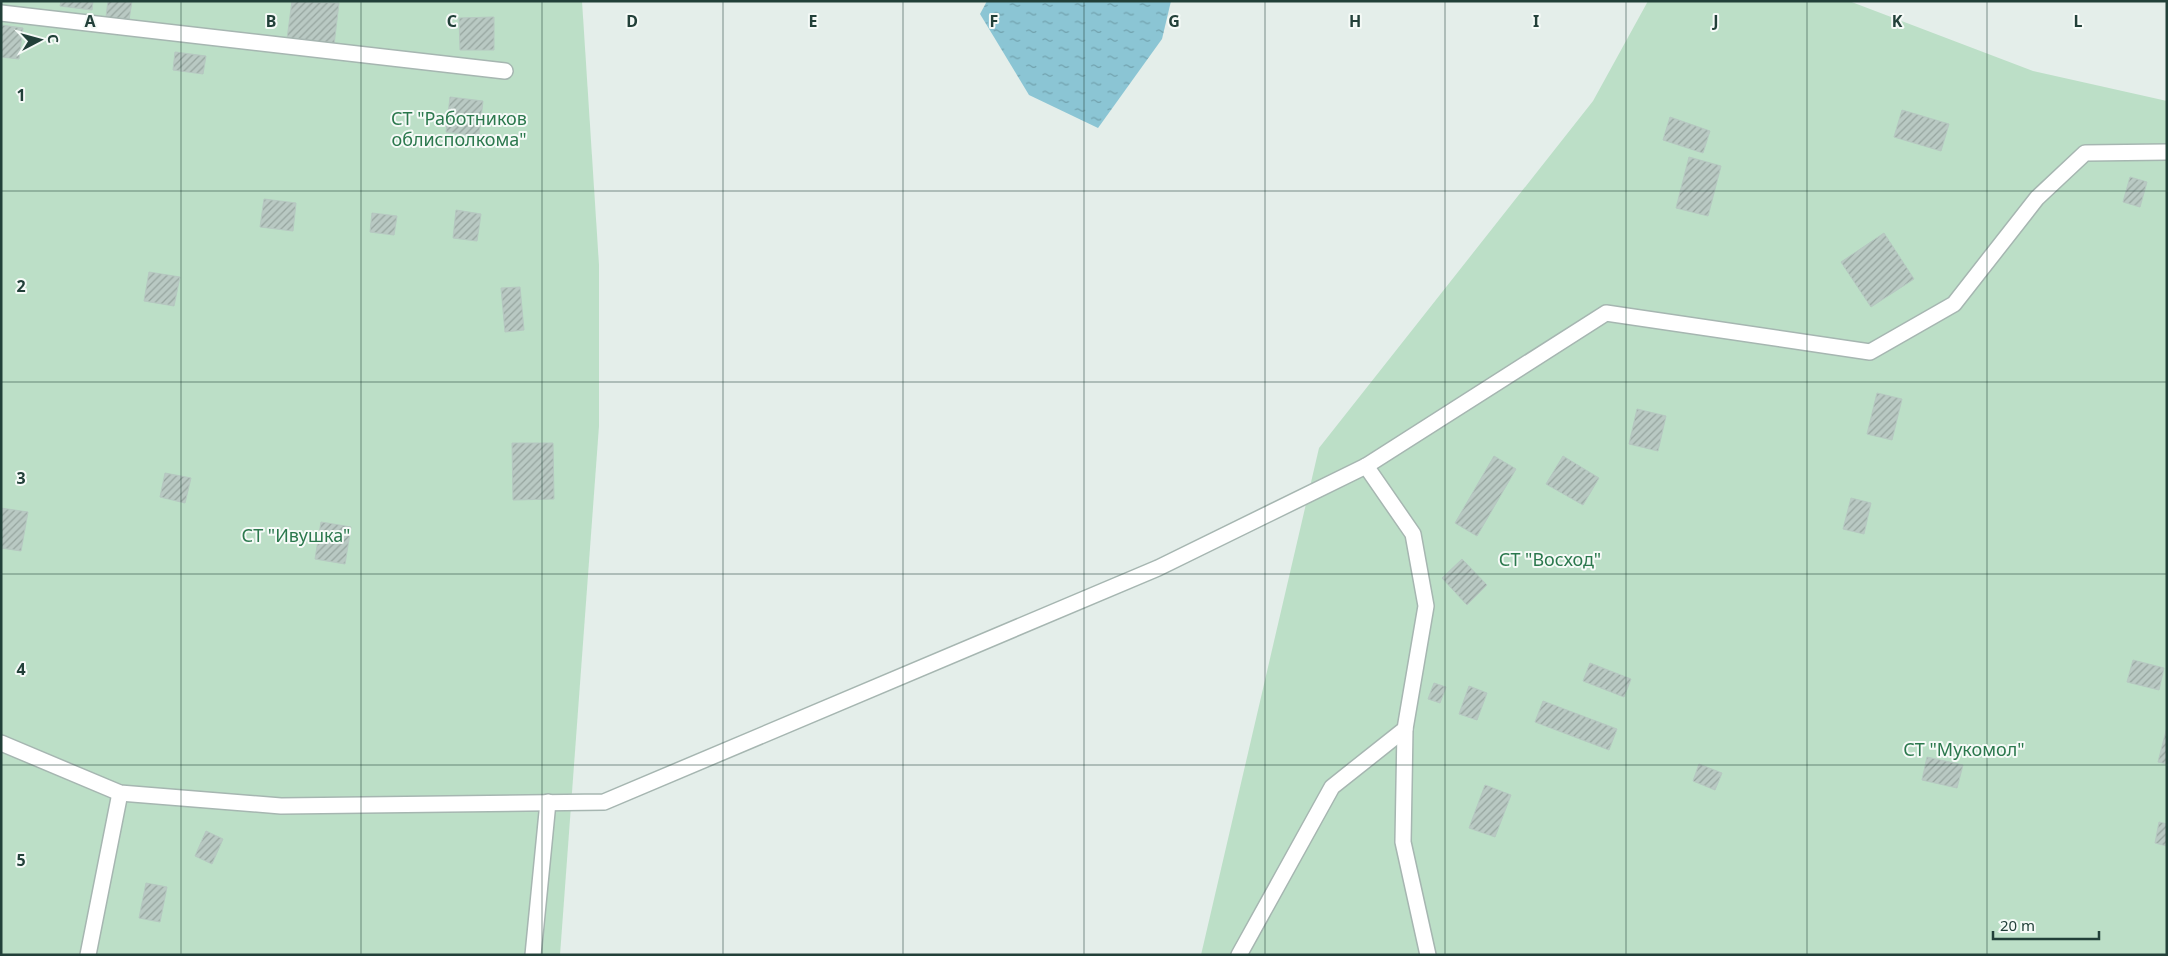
<svg xmlns="http://www.w3.org/2000/svg" width="2168" height="956" viewBox="0 0 2168 956" font-family="'Noto Sans',sans-serif">
	<defs>
		<pattern id="water-ripples" width="26" height="14" patternUnits="userSpaceOnUse" patternTransform="scale(1.25)"><rect width="26" height="14" fill="#8bc5d4"/><path d="M2 4q2-2 4 0t4 0M15 11q2-2 4 0t4 0" fill="none" stroke="#71a1ad"/></pattern>
		<pattern id="building-hatch" width="6" height="6" patternUnits="userSpaceOnUse" patternTransform="scale(1.25)"><rect width="6" height="6" fill="#b9c9c3"/><path d="M-1 1l2-2M0 6l6-6M5 7l2-2" fill="none" stroke="#96a59f"/></pattern>
	</defs>
	<rect width="100%" height="100%" fill="#e4eeea"/>
	<g fill="#bcdfc7">
		<path d="M 1,1 L 582,1 L 599,265 L 599,426 L 560,955 L 1,955 Z"/>
		<path d="M 1648,1 L 1849,1 L 2033,71 L 2167,101 L 2167,955 L 1201,955 L 1319,448 L 1593,101 Z"/>
	</g>
	<path fill="url(#water-ripples)" d="M 987,1 L 1171,1 L 1162,39 L 1098,128 L 1029,95 L 980,14 Z"/>
	<g fill="url(#building-hatch)" stroke="#b6c8c1">
		<path d="M 61,1 L 93,1 L 92,10 L 60,6 Z"/>
		<path d="M 108,1 L 132,1 L 129,20 L 106,17 Z"/>
		<path d="M 292,1 L 339,3 L 334,45 L 287,39 Z"/>
		<path d="M 494,17 L 494,50 L 460,50 L 459,18 Z"/>
		<path d="M 1,25 L 23,28 L 19,59 L 1,57 Z"/>
		<path d="M 175,52 L 206,56 L 203,74 L 173,70 Z"/>
		<path d="M 450,97 L 483,101 L 479,136 L 446,132 Z"/>
		<path d="M 1902,110 L 1949,124 L 1941,151 L 1894,137 Z"/>
		<path d="M 1670,117 L 1710,131 L 1703,153 L 1663,140 Z"/>
		<path d="M 1689,157 L 1721,166 L 1708,216 L 1676,208 Z"/>
		<path d="M 2130,177 L 2147,182 L 2140,207 L 2123,202 Z"/>
		<path d="M 264,199 L 296,203 L 293,231 L 260,227 Z"/>
		<path d="M 456,210 L 481,214 L 477,241 L 453,238 Z"/>
		<path d="M 372,213 L 397,216 L 394,235 L 370,232 Z"/>
		<path d="M 1884,233 L 1914,279 L 1871,307 L 1841,262 Z"/>
		<path d="M 149,272 L 180,277 L 174,306 L 144,301 Z"/>
		<path d="M 520,287 L 524,330 L 505,332 L 501,288 Z"/>
		<path d="M 1877,393 L 1902,399 L 1892,440 L 1867,434 Z"/>
		<path d="M 1637,409 L 1666,416 L 1658,451 L 1629,444 Z"/>
		<path d="M 512,443 L 553,443 L 554,499 L 513,500 Z"/>
		<path d="M 1494,456 L 1516,469 L 1477,536 L 1455,523 Z"/>
		<path d="M 1563,456 L 1599,478 L 1583,505 L 1546,484 Z"/>
		<path d="M 165,473 L 191,478 L 185,503 L 160,497 Z"/>
		<path d="M 1851,498 L 1871,503 L 1864,534 L 1843,529 Z"/>
		<path d="M 1,508 L 28,512 L 21,551 L 1,548 Z"/>
		<path d="M 321,522 L 351,527 L 345,564 L 315,559 Z"/>
		<path d="M 1462,559 L 1487,585 L 1467,605 L 1442,578 Z"/>
		<path d="M 2133,660 L 2164,668 L 2159,690 L 2127,682 Z"/>
		<path d="M 1590,663 L 1631,679 L 1624,697 L 1583,681 Z"/>
		<path d="M 1434,683 L 1446,687 L 1440,703 L 1428,699 Z"/>
		<path d="M 1469,686 L 1487,693 L 1477,720 L 1459,714 Z"/>
		<path d="M 1543,701 L 1617,729 L 1609,750 L 1535,722 Z"/>
		<path d="M 2167,727 L 2167,764 L 2158,762 Z"/>
		<path d="M 1927,757 L 1963,765 L 1957,788 L 1922,780 Z"/>
		<path d="M 1699,764 L 1722,773 L 1715,790 L 1693,781 Z"/>
		<path d="M 1485,785 L 1511,795 L 1495,837 L 1469,828 Z"/>
		<path d="M 2159,822 L 2167,824 L 2167,846 L 2155,843 Z"/>
		<path d="M 206,831 L 223,839 L 212,864 L 195,856 Z"/>
		<path d="M 146,883 L 167,887 L 160,922 L 139,918 Z"/>
	</g>
	<g fill="none" stroke-linecap="round" stroke-linejoin="round">
		<defs>
			<g id="minor">
				<path d="M 1,13 L 505,71"/>
				<path d="M 1405,729 L 1403,842 L 1428,955"/>
				<path d="M 1,743 L 120,793 L 281,806 L 604,802 L 1158,568 L 1366,466 L 1606,313 L 1870,352 L 1954,304 L 2037,198 L 2085,153 L 2167,152"/>
				<path d="M 88,955 L 120,793"/>
				<path d="M 533,955 L 548,802"/>
				<path d="M 1239,955 L 1332,787 L 1405,729 L 1426,606 L 1413,534 L 1366,466"/>
			</g>
		</defs>
		<use href="#minor" stroke="#a6b6b1" stroke-width="18"/>
		<use href="#minor" stroke="#fff" stroke-width="15"/>
	</g>
	<path fill="none" stroke="#224039" stroke-width="1" stroke-opacity="0.55" d="M 181,1 L 181,955M 361,1 L 361,955M 542,1 L 542,955M 723,1 L 723,955M 903,1 L 903,955M 1084,1 L 1084,955M 1265,1 L 1265,955M 1445,1 L 1445,955M 1626,1 L 1626,955M 1807,1 L 1807,955M 1987,1 L 1987,955M 1,191 L 2167,191M 1,382 L 2167,382M 1,574 L 2167,574M 1,765 L 2167,765"/>
	<g text-anchor="middle" stroke-width="4" stroke-linejoin="round" paint-order="stroke">
		<g font-size="18" fill="#2b784d" stroke="#f5faf7">
			<text x="459" y="125">СТ "Работников<tspan x="459" dy="21">облисполкома"</tspan></text>
			<text x="296" y="542">СТ "Ивушка"</text>
			<text x="1550" y="566">СТ "Восход"</text>
			<text x="1964" y="756">СТ "Мукомол"</text>
		</g>
	</g>
	<g font-size="16" text-anchor="middle" font-weight="bold" fill="#224039" stroke="#f5faf7" stroke-width="4" stroke-linejoin="round" paint-order="stroke">
		<text x="90" y="27">A</text>
		<text x="271" y="27">B</text>
		<text x="452" y="27">C</text>
		<text x="632" y="27">D</text>
		<text x="813" y="27">E</text>
		<text x="994" y="27">F</text>
		<text x="1174" y="27">G</text>
		<text x="1355" y="27">H</text>
		<text x="1536" y="27">I</text>
		<text x="1716" y="27">J</text>
		<text x="1897" y="27">K</text>
		<text x="2078" y="27">L</text>
		<text x="21" y="101">1</text>
		<text x="21" y="292">2</text>
		<text x="21" y="484">3</text>
		<text x="21" y="675">4</text>
		<text x="21" y="866">5</text>
	</g>
	<rect width="2168" height="956" fill="none" stroke="#224039" stroke-width="5"/>
	<g transform="translate(40 40) rotate(84)" stroke="#f5faf7" stroke-width="4" paint-order="stroke">
	<path d="M0-4L9 19L0 12L-9 19Z" fill="#224039"/>
	<text y="-8" font-size="14" font-weight="bold" text-anchor="middle" fill="#224039">С</text>
	</g>
	<path d="M1993 931v8h106v-8" fill="none" stroke="#224039" stroke-width="2.5"/>
	<text x="2000" y="931" font-size="15" fill="#224039" stroke="#f5faf7" stroke-width="4" paint-order="stroke">20 m</text>
</svg>
